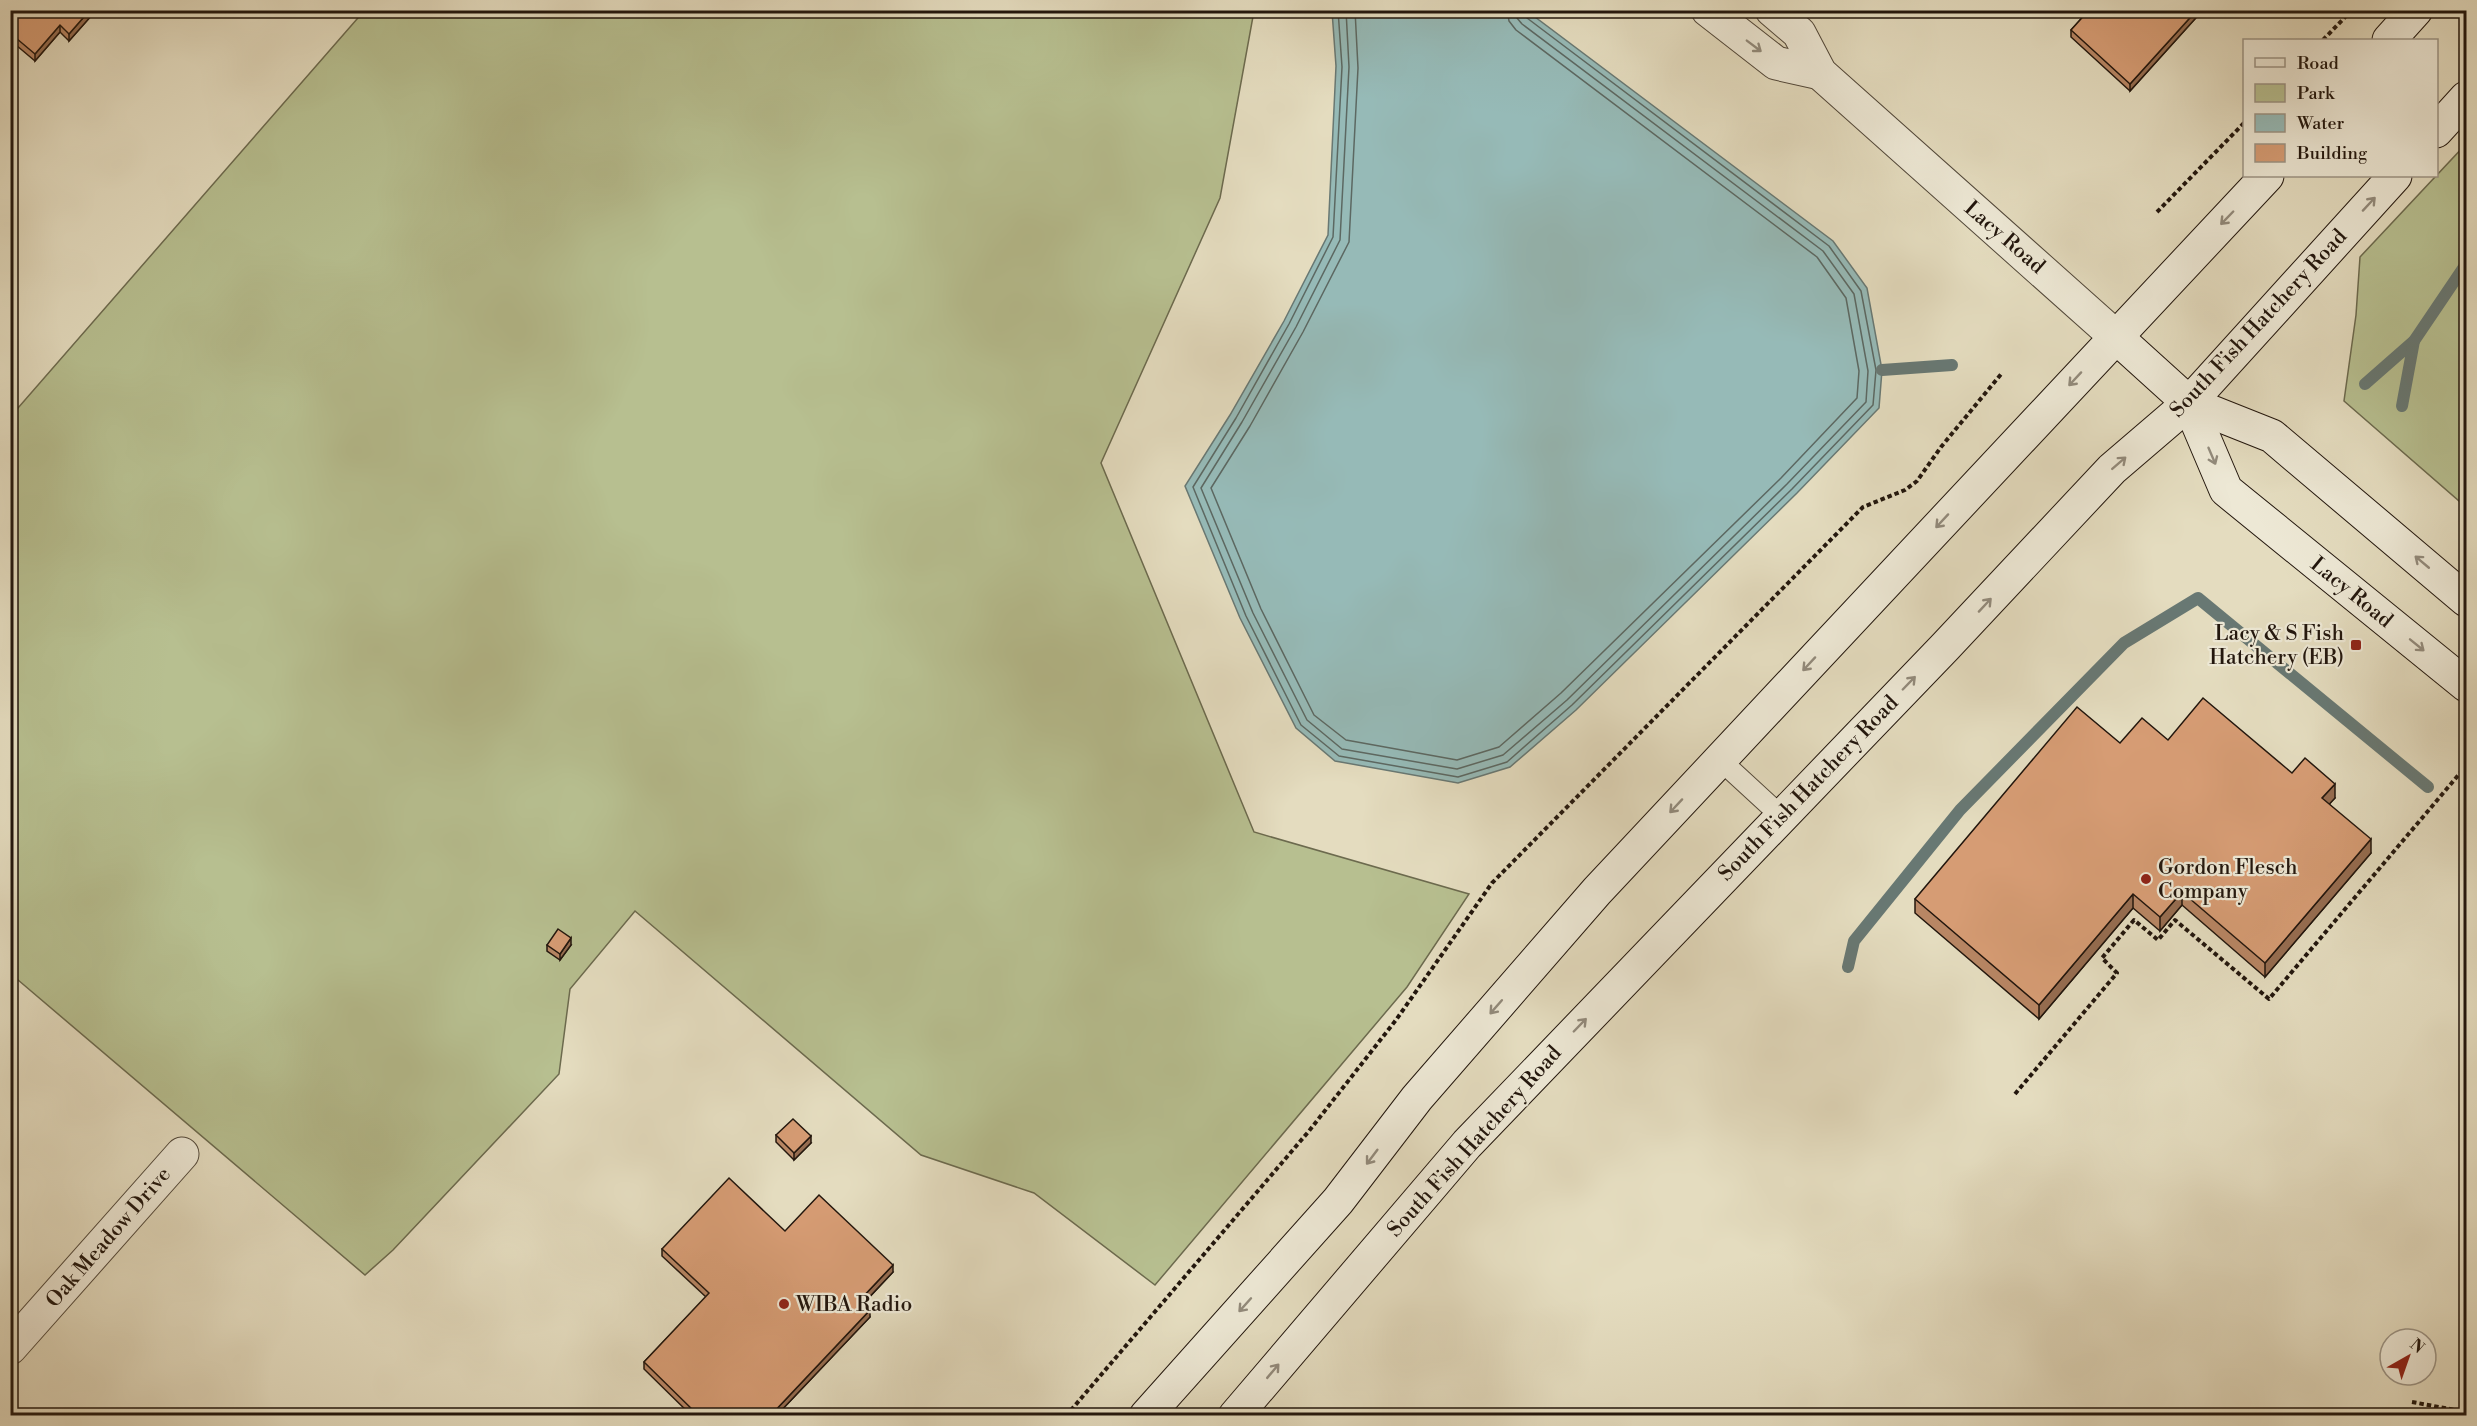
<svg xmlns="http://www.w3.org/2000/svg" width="2477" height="1426" viewBox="0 0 2477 1426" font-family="'Libre Bodoni',serif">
	<rect width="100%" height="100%" fill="#e4dcbf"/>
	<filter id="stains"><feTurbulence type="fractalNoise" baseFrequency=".00333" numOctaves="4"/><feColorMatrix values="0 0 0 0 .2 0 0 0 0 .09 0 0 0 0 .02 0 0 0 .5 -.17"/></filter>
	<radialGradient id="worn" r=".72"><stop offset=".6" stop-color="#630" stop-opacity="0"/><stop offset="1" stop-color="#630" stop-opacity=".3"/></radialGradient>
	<g fill="#b7bf90" stroke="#6c6a4e" stroke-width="1.5">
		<path d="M 364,11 L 1254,11 L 1220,198 L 1101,463 L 1254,832 L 1469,894 L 1407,987 L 1155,1285 L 1034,1193 L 921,1155 L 635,911 L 570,989 L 559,1074 L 393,1250 L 365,1275 L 11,974 L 11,416 Z"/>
		<path d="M 2466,144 L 2466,507 L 2344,401 L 2356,315 L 2360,257 Z"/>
	</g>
	<path fill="#96bab7" stroke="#687873" stroke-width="1.5" d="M 1332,11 L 1527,11 L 1833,241 L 1867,288 L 1882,370 L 1879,408 L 1797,493 L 1576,710 L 1510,767 L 1458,783 L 1335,761 L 1296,728 L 1240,618 L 1185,486 L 1230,415 L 1284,321 L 1328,235 L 1336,66 Z"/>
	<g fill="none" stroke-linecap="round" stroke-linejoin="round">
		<g stroke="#5c6862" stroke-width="1.5">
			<path d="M 1338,10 L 1342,67 L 1333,237 L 1289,324 L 1236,418 L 1193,487 L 1246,616 L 1301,725 L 1339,756 L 1458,777 L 1507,762 L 1572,705 L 1792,489 L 1873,405 L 1876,370 L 1861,291 L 1829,246 L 1527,18 L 1524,10"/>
			<path d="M 1346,10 L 1349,67 L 1340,240 L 1296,327 L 1242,422 L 1201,488 L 1253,613 L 1307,720 L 1342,749 L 1457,769 L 1503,755 L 1567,700 L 1787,484 L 1866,402 L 1868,371 L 1854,294 L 1823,251 L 1522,24 L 1517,18 L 1516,10"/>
			<path d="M 1355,10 L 1358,68 L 1349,242 L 1303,332 L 1250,426 L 1211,488 L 1261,609 L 1314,715 L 1346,740 L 1457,760 L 1499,747 L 1561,693 L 1781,478 L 1857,398 L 1859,371 L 1846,298 L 1817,257 L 1516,30 L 1509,21 L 1507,10"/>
		</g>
		<g stroke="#687873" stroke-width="12">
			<path d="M 1882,370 L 1952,365"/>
			<path d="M 2365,384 L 2414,341 L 2466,264"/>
			<path d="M 2402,406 L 2414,341"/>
			<path d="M 1848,967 L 1854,941 L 1960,810 L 2124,643 L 2198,598 L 2428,787"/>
		</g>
		<defs>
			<path id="service" d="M 1719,759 L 1781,816"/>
			<path id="minor" d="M 10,1348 L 182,1154"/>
			<g id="tertiary">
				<path d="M 1708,10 L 1776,63 L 1820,73"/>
				<path d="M 1772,10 L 1799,33 L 1820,73 L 2115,336"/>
			</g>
			<g id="secondary">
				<path d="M 2389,40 L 2416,10"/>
				<path d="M 2436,131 L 2466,98"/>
				<path d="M 2115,336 L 2189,403 L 2272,436 L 2466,600"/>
				<path d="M 2189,403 L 2226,490 L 2466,685"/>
				<path d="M 1146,1416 L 1338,1201 L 1417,1098 L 1597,891 L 2267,176"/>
				<path d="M 1235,1416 L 1467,1144 L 1945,647 L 2112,469 L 2189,403 L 2395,176"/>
			</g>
		</defs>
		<use href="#service" stroke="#52483a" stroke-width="22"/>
		<use href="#minor" stroke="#52483a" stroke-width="35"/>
		<use href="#tertiary" stroke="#52483a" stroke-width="35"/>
		<use href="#secondary" stroke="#22160d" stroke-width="35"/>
		<g stroke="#22160d" stroke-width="4" stroke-dasharray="4.5 3" stroke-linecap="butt">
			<path d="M 2323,40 L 2352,10"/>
			<path d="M 2157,212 L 2244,123"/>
			<path d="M 2015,1094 L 2117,973 L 2102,958 L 2134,920 L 2158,940 L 2175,920 L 2269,999 L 2461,772"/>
			<path d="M 2412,1402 L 2466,1412"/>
			<path d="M 1066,1416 L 1309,1131 L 1396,1020 L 1492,883 L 1863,507 L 1905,490 L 1917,481 L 1941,447 L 2002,373"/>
		</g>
		<use href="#service" stroke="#ede8d5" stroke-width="20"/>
		<use href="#minor" stroke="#ede8d5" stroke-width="33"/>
		<use href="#tertiary" stroke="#ede8d5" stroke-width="33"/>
		<use href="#secondary" stroke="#ede8d5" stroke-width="33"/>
	</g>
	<g fill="#b88664" stroke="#22160d" stroke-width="1.5">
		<path d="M 10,10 L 92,10 L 92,15 L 69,41 L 60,32 L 35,61 L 10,40 Z"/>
		<path d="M 2089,10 L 2203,10 L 2130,91 L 2071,37 L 2071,30 Z"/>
		<path d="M 2168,740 L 2292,773 L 2335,798 L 2329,804 L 2371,853 L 2265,977 L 2182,905 L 2160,931 L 2133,908 L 2039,1019 L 1915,913 L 1915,899 L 2120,743 Z"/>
		<path d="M 547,945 L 571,945 L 560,960 L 547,951 Z"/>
		<path d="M 776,1135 L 811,1143 L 794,1160 L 776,1142 Z"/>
		<path d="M 785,1231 L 893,1272 L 863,1304 L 870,1317 L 776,1416 L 692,1416 L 644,1369 L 644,1362 L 706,1297 L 662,1256 L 662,1249 Z"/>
	</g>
	<g fill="#966d51" stroke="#22160d" stroke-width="1.5">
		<path d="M 90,10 L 92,10 L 92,15 L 69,41 L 69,34 Z"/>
		<path d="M 2197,10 L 2203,10 L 2130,91 L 2130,84 Z"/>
		<path d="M 60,25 L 60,32 L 35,61 L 35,54 Z"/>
		<path d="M 2335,784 L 2335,798 L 2322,812 L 2322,798 Z"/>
		<path d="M 2371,839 L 2371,853 L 2265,977 L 2265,963 Z"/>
		<path d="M 2182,892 L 2182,905 L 2160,931 L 2160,917 Z"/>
		<path d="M 2133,894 L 2133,908 L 2039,1019 L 2039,1005 Z"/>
		<path d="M 571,938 L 571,945 L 560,960 L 560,954 Z"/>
		<path d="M 811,1136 L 811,1143 L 794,1160 L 794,1153 Z"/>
		<path d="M 893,1265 L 893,1272 L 859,1308 L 859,1301 Z"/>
		<path d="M 870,1310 L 870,1317 L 776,1416 L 770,1416 Z"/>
	</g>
	<g fill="#d69c74" stroke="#22160d" stroke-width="1.5">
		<path d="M 10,10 L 90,10 L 69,34 L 60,25 L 35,54 L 10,33 Z"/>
		<path d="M 2089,10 L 2197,10 L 2130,84 L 2071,30 Z"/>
		<path d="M 2203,698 L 2292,773 L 2305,758 L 2335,784 L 2322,798 L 2371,839 L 2265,963 L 2182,892 L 2160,917 L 2133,894 L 2039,1005 L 1915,899 L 2077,707 L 2120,743 L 2142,718 L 2168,740 Z"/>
		<path d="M 558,929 L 571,938 L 560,954 L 547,945 Z"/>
		<path d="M 793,1119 L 811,1136 L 794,1153 L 776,1135 Z"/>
		<path d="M 729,1178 L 785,1231 L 819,1195 L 893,1265 L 859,1301 L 870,1310 L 770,1416 L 699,1416 L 644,1362 L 709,1293 L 662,1249 Z"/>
	</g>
	<defs><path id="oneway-shaft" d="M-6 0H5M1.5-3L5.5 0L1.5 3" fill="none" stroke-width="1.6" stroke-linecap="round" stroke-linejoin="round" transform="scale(1.5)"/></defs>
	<g stroke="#928a7b">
		<use href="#oneway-shaft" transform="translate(1754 46) rotate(37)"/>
		<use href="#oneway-shaft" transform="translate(2369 204) rotate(-47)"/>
		<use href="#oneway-shaft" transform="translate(2227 218) rotate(134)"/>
		<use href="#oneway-shaft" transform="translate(2075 379) rotate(133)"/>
		<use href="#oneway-shaft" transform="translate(2212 456) rotate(67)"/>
		<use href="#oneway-shaft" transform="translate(2119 463) rotate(-41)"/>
		<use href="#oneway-shaft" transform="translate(1942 521) rotate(133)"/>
		<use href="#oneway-shaft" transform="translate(2422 562) rotate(-140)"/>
		<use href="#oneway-shaft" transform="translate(1985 605) rotate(-47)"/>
		<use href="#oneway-shaft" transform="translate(2417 645) rotate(39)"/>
		<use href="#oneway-shaft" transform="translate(1809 664) rotate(133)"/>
		<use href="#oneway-shaft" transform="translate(1909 683) rotate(-46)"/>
		<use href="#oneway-shaft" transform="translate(1676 806) rotate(133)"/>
		<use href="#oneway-shaft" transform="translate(1496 1007) rotate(131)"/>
		<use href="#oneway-shaft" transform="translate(1580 1025) rotate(-46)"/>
		<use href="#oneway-shaft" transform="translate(1372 1157) rotate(127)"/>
		<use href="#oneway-shaft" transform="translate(1245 1305) rotate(132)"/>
		<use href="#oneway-shaft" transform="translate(1273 1371) rotate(-50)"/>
	</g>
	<g fill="#8f2418" stroke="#ede8d5" stroke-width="2">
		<rect x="2350" y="639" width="12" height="12" rx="3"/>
		<circle cx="2146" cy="879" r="6"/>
		<circle cx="784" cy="1304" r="6"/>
	</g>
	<g text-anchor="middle" stroke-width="4.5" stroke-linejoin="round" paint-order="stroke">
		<g font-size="21" fill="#22160d" stroke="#ede8d5">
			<text transform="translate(2005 237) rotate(41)" y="7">Lacy Road</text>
			<text transform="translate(2258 323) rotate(-47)" y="7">South Fish Hatchery Road</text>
			<text transform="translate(2352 592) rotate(39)" y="7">Lacy Road</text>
			<text transform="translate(1808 788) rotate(-46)" y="7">South Fish Hatchery Road</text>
			<text transform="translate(1474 1141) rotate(-48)" y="7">South Fish Hatchery Road</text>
			<text transform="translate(108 1237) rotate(-49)" y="7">Oak Meadow Drive</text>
		</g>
		<g font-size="21" fill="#22160d" stroke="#ede8d5" text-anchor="start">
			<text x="2344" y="640" text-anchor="end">Lacy &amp; S Fish<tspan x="2344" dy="24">Hatchery (EB)</tspan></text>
			<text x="2158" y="874">Gordon Flesch<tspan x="2158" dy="24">Company</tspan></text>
			<text x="796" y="1311">WIBA Radio</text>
		</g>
	</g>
	<rect width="2477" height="1426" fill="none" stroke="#e4dcbf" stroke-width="36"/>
	<rect x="12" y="12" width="2453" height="1402" fill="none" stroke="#22160d" stroke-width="3"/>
	<rect x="18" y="18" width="2441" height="1390" fill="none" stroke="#22160d" stroke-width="1.5"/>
	<rect x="2243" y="39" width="195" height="138" fill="#ede8d5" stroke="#9c9485" stroke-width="1.5"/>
	<rect x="2255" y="58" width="30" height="9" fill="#ede8d5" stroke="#9c9485" stroke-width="1.5"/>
	<text x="2297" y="69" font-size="18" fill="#22160d">Road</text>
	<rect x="2255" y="84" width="30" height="18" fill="#b7bf90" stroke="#9c9485" stroke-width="1.5"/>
	<text x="2297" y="99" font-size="18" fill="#22160d">Park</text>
	<rect x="2255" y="114" width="30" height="18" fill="#96bab7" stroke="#9c9485" stroke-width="1.5"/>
	<text x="2297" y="129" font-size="18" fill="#22160d">Water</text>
	<rect x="2255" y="144" width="30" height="18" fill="#d69c74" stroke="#9c9485" stroke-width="1.5"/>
	<text x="2297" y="159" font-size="18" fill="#22160d">Building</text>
	<g transform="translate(2408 1357) rotate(40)"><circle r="28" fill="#ede8d5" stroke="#9c9485" stroke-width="1.5"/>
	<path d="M0-4.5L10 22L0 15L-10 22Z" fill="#8f2418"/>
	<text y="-9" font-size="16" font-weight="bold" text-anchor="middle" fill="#22160d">N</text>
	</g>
	<rect width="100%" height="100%" filter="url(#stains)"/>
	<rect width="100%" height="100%" fill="url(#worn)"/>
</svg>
